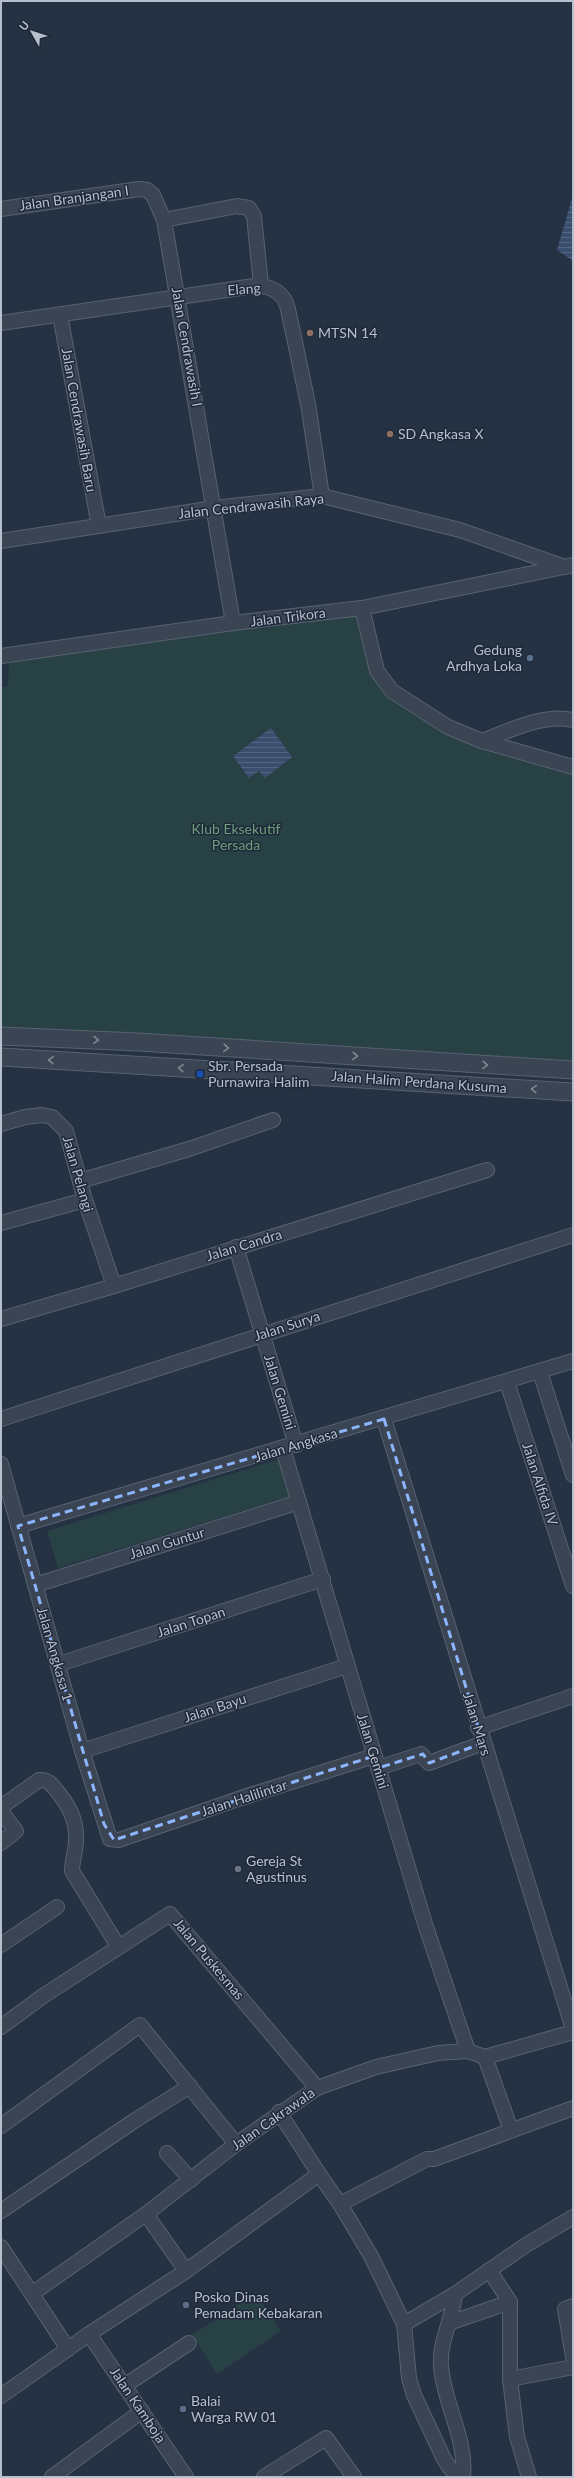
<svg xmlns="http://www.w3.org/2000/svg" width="574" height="2478" viewBox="0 0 574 2478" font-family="Lato,sans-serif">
	<defs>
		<pattern id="water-rules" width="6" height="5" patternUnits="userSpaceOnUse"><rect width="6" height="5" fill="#3a4e6d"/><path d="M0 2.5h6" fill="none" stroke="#546681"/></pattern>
	</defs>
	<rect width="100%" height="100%" fill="#253244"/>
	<g fill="#284145">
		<path d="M 362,608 L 383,681 L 419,710 L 573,768 L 573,1071 L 1,1036 L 1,687 L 8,686 L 9,655 Z"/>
		<path d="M 283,1458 L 294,1495 L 58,1568 L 47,1531 Z"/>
		<path d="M 255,2293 L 281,2331 L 217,2374 L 192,2335 Z"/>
	</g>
	<g fill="url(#water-rules)">
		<path d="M 573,195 L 573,261 L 557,250 Z"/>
		<path d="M 271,728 L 292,757 L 265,778 L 259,771 L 249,778 L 233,756 Z"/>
	</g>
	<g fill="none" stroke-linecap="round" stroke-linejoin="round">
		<defs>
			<g id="minor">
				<path d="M 1,209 L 139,189 L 147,190 L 153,195 L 164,220 L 233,623"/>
				<path d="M 164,220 L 237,206 L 249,208 L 254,216 L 261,285"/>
				<path d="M 60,315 L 99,526"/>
				<path d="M 1,323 L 254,286 C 270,285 284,292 288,309 L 308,404 L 322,496"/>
				<path d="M 1,541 L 214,508 L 322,496 L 460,530 L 565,567"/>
				<path d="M 362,608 L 377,671 L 392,691 L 448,727 L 482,741 L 573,767"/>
				<path d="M 1,656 L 233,623 L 362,608 L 573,565"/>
				<path d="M 482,741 C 509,731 544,713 573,720"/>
				<path d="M 1,1124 L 25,1117 L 42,1115 L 52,1117 L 66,1131 L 85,1200 L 114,1286"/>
				<path d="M 80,1181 L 189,1149 L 273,1120"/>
				<path d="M 1,1223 L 85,1200"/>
				<path d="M 236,1247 L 296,1445"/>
				<path d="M 1,1319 L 114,1286 L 487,1170"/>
				<path d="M 540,1372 L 573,1475"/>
				<path d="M 507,1382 L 573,1586"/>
				<path d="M 1,1419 L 573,1235"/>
				<path d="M 384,1419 L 573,2029"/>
				<path d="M 283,1449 L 425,1924 L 468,2051"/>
				<path d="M 1,1464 L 82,1751 L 110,1839 L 119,1840 L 241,1798 L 374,1756"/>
				<path d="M 18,1526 L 573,1361"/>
				<path d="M 35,1585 L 299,1502"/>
				<path d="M 59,1664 L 323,1579"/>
				<path d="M 478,1728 L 573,1696"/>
				<path d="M 82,1751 L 347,1666"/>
				<path d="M 378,1768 L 421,1754 L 429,1763 L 483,1743"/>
				<path d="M 1,1807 L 39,1780 C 48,1779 52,1785 57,1791 C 68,1805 76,1818 76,1836 C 77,1848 72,1859 72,1871 L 118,1946"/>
				<path d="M 1,1811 L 16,1831 L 1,1843"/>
				<path d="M 1,1945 L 57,1907"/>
				<path d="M 1,2027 L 43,1996 L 170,1914 L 317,2088"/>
				<path d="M 485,2057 L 511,2130"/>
				<path d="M 1,2126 L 140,2025 L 236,2144"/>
				<path d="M 167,2153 L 191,2180"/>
				<path d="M 319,2174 L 340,2204 L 427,2159 L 434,2159 L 573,2108"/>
				<path d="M 340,2204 L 371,2256 L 404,2324 L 409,2378 L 414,2395 L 443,2457 L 449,2467 L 460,2477"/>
				<path d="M 1,2211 L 134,2121 L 190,2086"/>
				<path d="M 146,2214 L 186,2271"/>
				<path d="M 1,2247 L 68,2349"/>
				<path d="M 489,2270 L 510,2302 L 510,2379 L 573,2367"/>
				<path d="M 33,2293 L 146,2214 L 236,2144 L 317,2088 L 376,2067 L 438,2053 L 468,2051 L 485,2057 L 573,2032"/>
				<path d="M 455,2294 C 453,2319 439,2342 441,2366 C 444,2405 467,2438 463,2477"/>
				<path d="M 573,2306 L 565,2309 L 573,2357"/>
				<path d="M 449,2323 L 510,2302"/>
				<path d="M 404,2324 L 455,2294 L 526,2245 L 573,2217"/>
				<path d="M 89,2334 L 186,2477"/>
				<path d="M 510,2379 L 517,2437 L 529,2477"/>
				<path d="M 124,2386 L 189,2343"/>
				<path d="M 1,2396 L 89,2334 L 186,2271 L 319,2174 L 279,2112"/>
				<path d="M 52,2477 L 142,2411"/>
				<path d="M 264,2477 L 326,2438 L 354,2477"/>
			</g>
			<g id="tertiary">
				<path d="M 1,1036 L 138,1042 L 573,1070"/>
				<path d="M 1,1057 L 573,1092"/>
			</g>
		</defs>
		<use href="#minor" stroke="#586271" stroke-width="16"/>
		<use href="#tertiary" stroke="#586271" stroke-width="19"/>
		<use href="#minor" stroke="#3a4453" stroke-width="14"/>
		<use href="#tertiary" stroke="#3a4453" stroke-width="17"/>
	</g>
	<defs><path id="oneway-chevron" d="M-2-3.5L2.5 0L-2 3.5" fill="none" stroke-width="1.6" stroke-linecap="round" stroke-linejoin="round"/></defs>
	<g stroke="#7f8896">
		<use href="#oneway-chevron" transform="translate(96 1040) rotate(3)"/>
		<use href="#oneway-chevron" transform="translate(226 1048) rotate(4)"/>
		<use href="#oneway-chevron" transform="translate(355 1056) rotate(4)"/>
		<use href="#oneway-chevron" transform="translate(51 1060) rotate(-176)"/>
		<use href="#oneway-chevron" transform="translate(485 1065) rotate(4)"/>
		<use href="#oneway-chevron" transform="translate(181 1068) rotate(-176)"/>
		<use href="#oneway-chevron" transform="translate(534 1089) rotate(-176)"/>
	</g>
	<path fill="none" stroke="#8cb5fd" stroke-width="3" stroke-dasharray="8 5" stroke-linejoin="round" d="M 384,1419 L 483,1743 L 429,1763 L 423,1754 L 378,1768 L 374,1756 L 114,1840 L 104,1824 L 18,1526 Z"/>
	<g fill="#8d6e63" stroke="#1f2939" stroke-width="1.5">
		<circle cx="310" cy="333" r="4"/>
		<circle cx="390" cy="434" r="4"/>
	</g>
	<g fill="#5c6f8a" stroke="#1f2939" stroke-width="1.5">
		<circle cx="530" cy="658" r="4"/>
		<circle cx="186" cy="2305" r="4"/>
		<circle cx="183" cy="2409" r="4"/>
	</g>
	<rect fill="#1a4fb4" stroke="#1f2939" stroke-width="1.5" x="196" y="1070" width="8" height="8" rx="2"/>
	<circle fill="#6b7280" stroke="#1f2939" stroke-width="1.5" cx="238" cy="1869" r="4"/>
	<g text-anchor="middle" stroke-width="3" stroke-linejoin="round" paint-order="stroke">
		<g font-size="14" fill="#b7bfcd" stroke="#1f2939">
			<text transform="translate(74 198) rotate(-8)" y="5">Jalan Branjangan I</text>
			<text transform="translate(244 289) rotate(-4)" y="5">Elang</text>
			<text transform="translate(187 347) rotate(80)" y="5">Jalan Cendrawasih I</text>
			<text transform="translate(79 420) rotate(80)" y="5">Jalan Cendrawasih Baru</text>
			<text transform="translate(251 506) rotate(-6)" y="5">Jalan Cendrawasih Raya</text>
			<text transform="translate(288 617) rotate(-7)" y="5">Jalan Trikora</text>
			<text transform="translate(419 1082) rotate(4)" y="5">Jalan Halim Perdana Kusuma</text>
			<text transform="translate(78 1174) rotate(74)" y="5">Jalan Pelangi</text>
			<text transform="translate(244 1245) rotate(-17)" y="5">Jalan Candra</text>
			<text transform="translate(287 1326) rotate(-18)" y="5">Jalan Surya</text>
			<text transform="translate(280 1392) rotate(73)" y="5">Jalan Gemini</text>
			<text transform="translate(296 1445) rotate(-17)" y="5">Jalan Angkasa</text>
			<text transform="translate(540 1484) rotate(72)" y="5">Jalan Alfida IV</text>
			<text transform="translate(167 1543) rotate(-17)" y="5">Jalan Guntur</text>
			<text transform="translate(191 1622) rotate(-18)" y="5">Jalan Topan</text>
			<text transform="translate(55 1654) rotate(74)" y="5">Jalan Angkasa 1</text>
			<text transform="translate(215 1708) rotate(-18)" y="5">Jalan Bayu</text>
			<text transform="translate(477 1724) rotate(73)" y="5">Jalan Mars</text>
			<text transform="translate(373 1751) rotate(73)" y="5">Jalan Gemini</text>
			<text transform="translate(244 1798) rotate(-18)" y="5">Jalan Halilintar</text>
			<text transform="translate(209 1959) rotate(50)" y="5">Jalan Puskesmas</text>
			<text transform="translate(273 2119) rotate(-35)" y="5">Jalan Cakrawala</text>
			<text transform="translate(138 2405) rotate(56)" y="5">Jalan Kamboja</text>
		</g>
		<g font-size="14" fill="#b7bfcd" stroke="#1f2939" text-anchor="start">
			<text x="318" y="338">MTSN 14</text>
			<text x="398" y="439">SD Angkasa X</text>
			<text x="522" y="655" text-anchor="end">Gedung<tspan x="522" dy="16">Ardhya Loka</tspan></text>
			<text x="208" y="1071">Sbr. Persada<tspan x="208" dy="16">Purnawira Halim</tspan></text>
			<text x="246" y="1866">Gereja St<tspan x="246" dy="16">Agustinus</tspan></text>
			<text x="194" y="2302">Posko Dinas<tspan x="194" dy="16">Pemadam Kebakaran</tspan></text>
			<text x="191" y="2406">Balai<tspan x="191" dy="16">Warga RW 01</tspan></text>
		</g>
		<g font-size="14" fill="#6d9f7a" stroke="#1f2939">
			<text x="236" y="834">Klub Eksekutif<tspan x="236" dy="16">Persada</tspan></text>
		</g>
	</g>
	<rect width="574" height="2478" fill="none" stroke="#b7bfcd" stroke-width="4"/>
	<g transform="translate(32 32) rotate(309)" stroke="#1f2939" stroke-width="3" paint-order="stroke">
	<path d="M0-3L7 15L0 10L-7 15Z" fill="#b7bfcd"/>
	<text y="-6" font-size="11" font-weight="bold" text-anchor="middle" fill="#b7bfcd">U</text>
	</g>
</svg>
